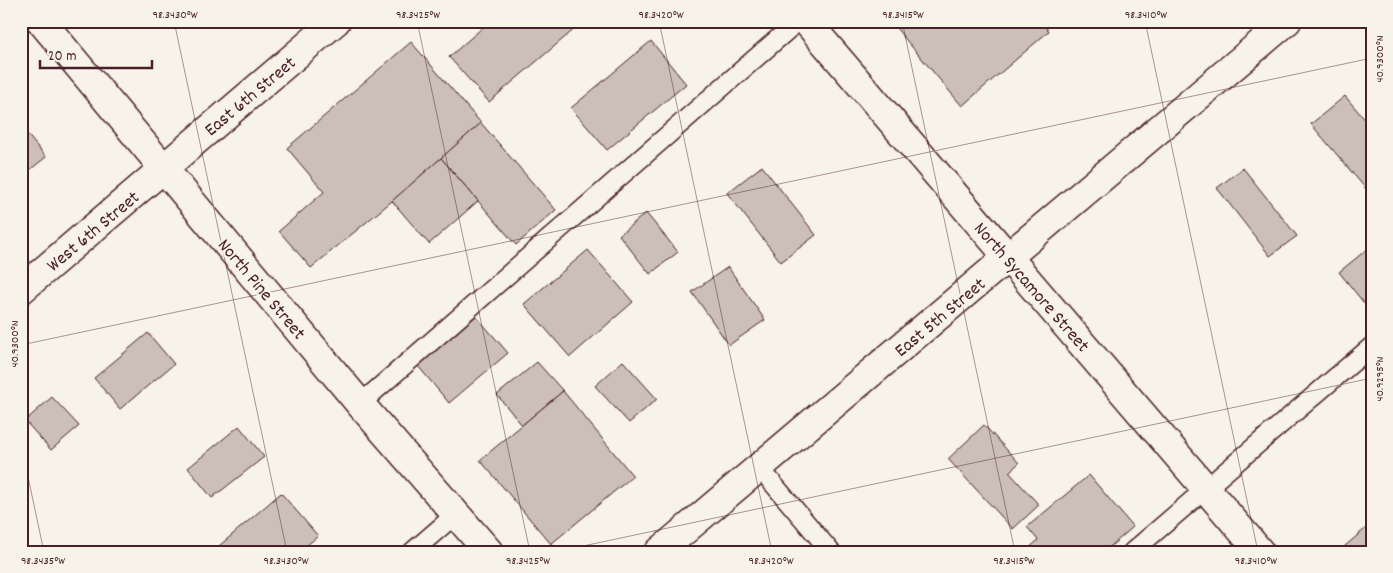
<svg xmlns="http://www.w3.org/2000/svg" width="1393" height="573" viewBox="0 0 1393 573" font-family="Dekko,sans-serif">
	<rect width="100%" height="100%" fill="#f7f3e8"/>
	<filter id="ink" filterUnits="userSpaceOnUse"><feTurbulence type="fractalNoise" baseFrequency=".02" numOctaves="2"/><feDisplacementMap in="SourceGraphic" scale="10" xChannelSelector="R" yChannelSelector="G"/><feConvolveMatrix kernelMatrix="1 2 1 2 8 2 1 2 1" color-interpolation-filters="sRGB"/></filter>
	<g filter="url(#ink)">
		<g fill="#ccbfb9" stroke="#4a1f2b">
			<path d="M 490,21 L 584,21 L 489,102 L 449,57 Z"/>
			<path d="M 890,21 L 1040,21 L 1049,31 L 962,106 Z"/>
			<path d="M 651,41 L 686,84 L 607,150 L 571,108 Z"/>
			<path d="M 411,42 L 481,123 L 392,201 L 311,268 L 279,231 L 324,192 L 287,148 Z"/>
			<path d="M 1345,96 L 1372,128 L 1372,196 L 1311,124 Z"/>
			<path d="M 481,123 L 556,210 L 516,245 L 441,158 Z"/>
			<path d="M 21,127 L 46,157 L 21,177 Z"/>
			<path d="M 441,158 L 478,201 L 429,244 L 392,201 Z"/>
			<path d="M 762,166 L 816,235 L 781,262 L 727,193 Z"/>
			<path d="M 1243,168 L 1297,236 L 1270,256 L 1217,188 Z"/>
			<path d="M 646,213 L 678,252 L 650,274 L 619,235 Z"/>
			<path d="M 1370,247 L 1372,249 L 1372,313 L 1339,272 Z"/>
			<path d="M 588,250 L 633,302 L 570,357 L 524,304 Z"/>
			<path d="M 728,267 L 765,320 L 729,345 L 692,292 Z"/>
			<path d="M 476,316 L 508,353 L 449,403 L 418,366 Z"/>
			<path d="M 148,333 L 174,364 L 120,409 L 94,378 Z"/>
			<path d="M 623,361 L 657,399 L 629,423 L 595,386 Z"/>
			<path d="M 537,362 L 563,391 L 522,425 L 497,395 Z"/>
			<path d="M 563,391 L 633,476 L 551,544 L 480,460 Z"/>
			<path d="M 52,397 L 79,426 L 51,450 L 25,421 Z"/>
			<path d="M 984,425 L 1019,463 L 1009,472 L 1039,505 L 1013,529 L 948,459 Z"/>
			<path d="M 239,426 L 264,457 L 212,498 L 188,468 Z"/>
			<path d="M 1089,475 L 1133,527 L 1104,552 L 1025,552 L 1038,540 L 1027,527 Z"/>
			<path d="M 281,493 L 318,536 L 299,552 L 212,552 Z"/>
			<path d="M 1372,523 L 1372,552 L 1338,552 Z"/>
		</g>
		<g fill="none" stroke-linecap="round" stroke-linejoin="round">
			<defs>
				<g id="lane">
					<path d="M 360,404 L 798,21"/>
					<path d="M 759,467 L 831,552"/>
					<path d="M 412,552 L 456,514"/>
					<path d="M 1132,552 L 1372,346"/>
				</g>
				<g id="street">
					<path d="M 41,21 L 360,404 L 489,552"/>
					<path d="M 21,290 L 336,21"/>
					<path d="M 659,552 L 1287,21"/>
				</g>
				<path id="secondary" d="M 806,21 L 1260,552"/>
			</defs>
			<use href="#lane" stroke="#4a1f2b" stroke-width="21"/>
			<use href="#street" stroke="#4a1f2b" stroke-width="31"/>
			<use href="#secondary" stroke="#4a1f2b" stroke-width="31"/>
			<use href="#lane" stroke="#f7f3e8" stroke-width="18"/>
			<use href="#street" stroke="#f7f3e8" stroke-width="28"/>
			<use href="#secondary" stroke="#f7f3e8" stroke-width="28"/>
		</g>
	</g>
	<path fill="none" stroke="#4a1f2b" stroke-width="1" stroke-opacity="0.45" d="M 174,21 L 287,552M 417,21 L 530,552M 659,21 L 772,552M 902,21 L 1015,552M 1145,21 L 1258,552M 21,25 L 40,21M 21,345 L 1372,58M 21,444 L 44,552M 555,552 L 1372,378"/>
	<g text-anchor="middle" stroke-width="4.5" stroke-linejoin="round" paint-order="stroke">
		<g font-size="19" fill="#4a1f2b" stroke="#f7f3e8">
			<text transform="translate(249 95) rotate(-40)" y="7">East 6th Street</text>
			<text transform="translate(92 230) rotate(-40)" y="7">West 6th Street</text>
			<text transform="translate(1033 286) rotate(49)" y="7">North Sycamore Street</text>
			<text transform="translate(263 288) rotate(50)" y="7">North Pine Street</text>
			<text transform="translate(939 316) rotate(-40)" y="7">East 5th Street</text>
		</g>
	</g>
	<rect width="1393" height="573" fill="none" stroke="#f7f3e8" stroke-width="55"/>
	<path d="M40 60v8h112v-8" fill="none" stroke="#4a1f2b" stroke-width="2.5"/>
	<text x="48" y="60" font-size="15" fill="#4a1f2b" stroke="#f7f3e8" stroke-width="4" paint-order="stroke">20 m</text>
	<rect x="28" y="28" width="1338" height="518" fill="none" stroke="#4a1f2b" stroke-width="2"/>
	<g font-size="12" text-anchor="middle" fill="#4a1f2b">
		<text x="175" y="18">98.3430°W</text>
		<text x="418" y="18">98.3425°W</text>
		<text x="661" y="18">98.3420°W</text>
		<text x="903" y="18">98.3415°W</text>
		<text x="1146" y="18">98.3410°W</text>
		<text transform="translate(1379 59) rotate(-90)" y="4">40.9300°N</text>
		<text transform="translate(14 344) rotate(-90)" y="4">40.9300°N</text>
		<text transform="translate(1379 379) rotate(-90)" y="4">40.9295°N</text>
		<text x="43" y="564">98.3435°W</text>
		<text x="286" y="564">98.3430°W</text>
		<text x="528" y="564">98.3425°W</text>
		<text x="771" y="564">98.3420°W</text>
		<text x="1014" y="564">98.3415°W</text>
		<text x="1256" y="564">98.3410°W</text>
	</g>
</svg>
